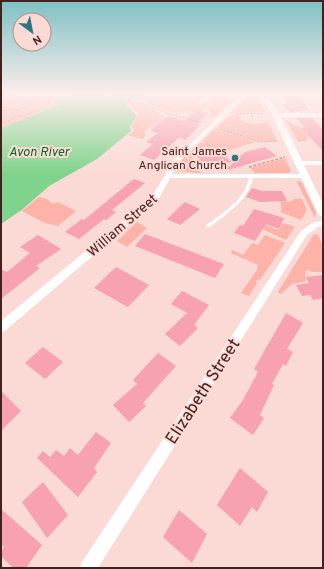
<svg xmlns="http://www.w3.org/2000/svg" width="324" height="569" viewBox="0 0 324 569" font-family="Overpass,sans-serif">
	<rect width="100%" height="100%" fill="#fbdad5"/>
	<g fill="#feb2a8">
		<path d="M 11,94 L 79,94 L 56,101 L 58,105 L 1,128 L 1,101 Z"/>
		<path d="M 143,94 L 209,94 L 195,105 L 204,104 L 214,96 L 234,100 L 214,117 L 210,115 L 211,111 C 196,106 193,114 181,113 C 173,112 157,108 150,105 L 163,107 L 147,103 L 135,98 Z"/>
		<path d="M 250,94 L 257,96 L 265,112 L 231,113 Z"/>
		<path d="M 131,101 C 139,100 159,112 165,118 C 158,123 150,126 144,131 L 146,135 L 142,139 L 128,135 L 134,131 L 131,126 L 139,114 L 128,104 Z"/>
		<path d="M 244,114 L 240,116 L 241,120 C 250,125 258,125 267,121 L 277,141 L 257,141 L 217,127 L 229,116 Z"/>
		<path d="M 286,120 L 301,128 L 309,138 L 306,139 L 307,141 L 298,142 Z"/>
		<path d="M 216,128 L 219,129 L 256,142 L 222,152 L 202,141 Z"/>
		<path d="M 201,142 L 207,144 L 214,150 L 192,156 L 196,164 L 195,164 L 187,155 Z"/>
		<path d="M 185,157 L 186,157 L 201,173 L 177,171 L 175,168 Z"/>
		<path d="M 285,158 L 291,171 L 288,173 L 255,173 L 250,168 Z"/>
		<path d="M 299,181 L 302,183 L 316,212 L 315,218 L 297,182 Z"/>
		<path d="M 39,197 L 47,199 L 53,204 L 58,202 L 76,211 L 58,226 L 45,223 L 22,211 Z"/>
		<path d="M 293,199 L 302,199 L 307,210 L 301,220 L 280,212 L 282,210 L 280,202 L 293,201 Z"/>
		<path d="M 252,219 L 278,230 L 284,223 L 295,227 L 286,240 L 249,223 Z"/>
		<path d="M 137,222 L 147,228 L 127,247 L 117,241 Z"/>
		<path d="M 314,234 L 318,235 L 323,246 L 323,272 L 312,272 L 309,270 L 305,271 L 306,281 L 292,284 L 281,294 L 278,292 Z"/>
		<path d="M 265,235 L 285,243 L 260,280 L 258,279 L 256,281 L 257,283 L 249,296 L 241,293 L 257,270 L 258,265 L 231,253 L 232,250 L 243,255 L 252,243 L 258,245 Z"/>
	</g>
	<path fill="#80d38c" d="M 78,94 L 99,94 L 106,97 L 115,94 L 141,94 L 132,99 L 126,104 L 137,116 L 130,126 L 131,131 L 97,159 L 49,186 L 23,209 L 1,224 L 1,128 L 58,105 L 56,101 Z"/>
	<g fill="#f7a1b1">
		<path d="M 282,94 L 288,94 L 290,97 L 301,97 L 309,110 L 290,112 L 282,104 L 287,104 Z"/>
		<path d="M 196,110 L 209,113 L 197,124 L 201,124 L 185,140 L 180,137 L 154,160 L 140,155 L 153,144 L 146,142 L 158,133 L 150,131 L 168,116 L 184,121 Z"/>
		<path d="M 296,118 L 312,118 L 323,130 L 323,151 L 301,128 L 305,127 Z"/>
		<path d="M 265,147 L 277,156 L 224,171 L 245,152 Z"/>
		<path d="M 215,149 L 232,162 L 204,170 L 194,161 L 199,159 L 195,154 Z"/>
		<path d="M 134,179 L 145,183 L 112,210 L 116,212 L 106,220 L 104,219 L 79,239 L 65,232 L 82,219 L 84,220 Z"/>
		<path d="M 252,188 L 262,191 L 282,191 L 287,201 L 260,202 L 246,197 Z"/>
		<path d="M 185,202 L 200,209 L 180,225 L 167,219 Z"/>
		<path d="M 254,209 L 284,218 L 279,229 L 266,224 L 255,241 L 234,233 L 240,225 L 243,226 Z"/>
		<path d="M 145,234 L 224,264 L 215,278 L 135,246 Z"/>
		<path d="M 38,235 L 61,249 L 36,266 L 40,268 L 1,299 L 1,269 L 7,272 L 30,253 L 20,247 Z"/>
		<path d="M 116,267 L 149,285 L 128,307 L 94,288 Z"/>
		<path d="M 323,275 L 323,298 L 313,300 L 310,295 L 302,296 L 296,285 L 309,283 L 306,277 Z"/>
		<path d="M 182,291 L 209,305 L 194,325 L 198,328 L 180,346 L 165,334 L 187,313 L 171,304 Z"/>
		<path d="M 286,313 L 303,323 L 287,349 L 293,352 L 286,366 L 283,364 L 272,384 L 274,385 L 260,415 L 264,418 L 253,435 L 230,418 L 243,400 L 258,372 L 254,369 Z"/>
		<path d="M 43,347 L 63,362 L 45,379 L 25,363 Z"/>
		<path d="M 158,353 L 176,366 L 143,403 L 146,406 L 129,422 L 113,405 L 137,384 L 133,380 Z"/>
		<path d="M 1,391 L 21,411 L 1,431 Z"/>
		<path d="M 96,432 L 111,443 L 94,468 L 97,472 L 78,497 L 37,458 L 43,451 L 50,457 L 56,450 L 64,456 L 70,448 L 78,455 Z"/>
		<path d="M 240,468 L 268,492 L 257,512 L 252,507 L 240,526 L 217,505 Z"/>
		<path d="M 43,482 L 68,515 L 47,538 L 22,502 Z"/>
		<path d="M 1,509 L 42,545 L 26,568 L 13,568 L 1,556 L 1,551 L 4,547 L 1,544 Z"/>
		<path d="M 179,510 L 207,534 L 192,563 L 163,537 Z"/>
	</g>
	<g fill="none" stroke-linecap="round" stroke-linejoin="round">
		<g stroke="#ba9995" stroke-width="1" stroke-dasharray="2.5 1" stroke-linecap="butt">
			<path d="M 120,94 L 166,113 L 203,123"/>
			<path d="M 146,94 L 150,94"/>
			<path d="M 134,99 L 143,94"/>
			<path d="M 31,103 L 41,99 L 47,99"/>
			<path d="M 2,104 C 12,105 23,104 28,94"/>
			<path d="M 148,104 L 172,108"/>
			<path d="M 1,111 L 11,109 L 17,110 L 31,104 L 20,102"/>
			<path d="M 251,113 L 253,121"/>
			<path d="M 236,114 L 264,113"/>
			<path d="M 1,123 L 45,108 L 49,105 L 48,99 L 54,95"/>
			<path d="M 220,129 L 260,142 L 278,141"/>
			<path d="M 206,143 L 214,149"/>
		</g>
		<g stroke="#ba9995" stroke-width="1.5" stroke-dasharray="3 1.5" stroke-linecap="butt">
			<path d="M 190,159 L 198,168"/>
			<path d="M 249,167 L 285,157"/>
		</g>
		<path fill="#fff" fill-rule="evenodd" d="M 250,175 L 252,175 L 253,176 L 252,183 L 248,191 L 243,199 L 237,205 L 223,217 L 210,227 L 206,227 L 206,225 C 220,215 236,205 245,190 C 247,186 248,180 250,175 Z"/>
		<path fill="#fff" fill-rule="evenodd" d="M 60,94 L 64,94 L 61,96 Z"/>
		<g fill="#fff" fill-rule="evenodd">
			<path d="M 1,94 L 6,94 L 1,98 Z"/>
			<path d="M 242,94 L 248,94 L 179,161 L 172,174 L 307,174 L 307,178 L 170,178 L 158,200 L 5,331 L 1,333 L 1,321 L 152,196 L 175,159 Z"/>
			<path d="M 323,113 L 323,117 L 276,117 L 273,115 L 276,113 Z"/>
			<path d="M 323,161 L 323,165 L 298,165 L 294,163 L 298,161 Z"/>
			<path d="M 323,220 L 323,226 L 318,227 L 307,235 L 98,568 L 80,568 L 82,562 L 301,231 L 312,223 Z"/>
		</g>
		<path fill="#fff" fill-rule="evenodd" d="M 260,94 L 266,94 L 280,115 L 323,204 L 323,217 L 318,214 L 272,115 Z"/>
	</g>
	<linearGradient id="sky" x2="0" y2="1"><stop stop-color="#7ec0c3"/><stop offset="0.54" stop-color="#fdeeec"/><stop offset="1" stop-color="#fdeeec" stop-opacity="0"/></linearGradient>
	<rect width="324" height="174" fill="url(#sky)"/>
	<circle fill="#2e7680" stroke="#fbdad5" stroke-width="1.5" cx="235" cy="158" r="4"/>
	<g text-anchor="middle" stroke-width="4" stroke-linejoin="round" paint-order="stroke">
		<g font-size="12" fill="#41221f" stroke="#fbdad5" text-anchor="end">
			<text x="227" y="155">Saint James<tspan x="227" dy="14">Anglican Church</tspan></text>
		</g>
		<g font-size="13" font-style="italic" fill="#086726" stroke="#fbdad5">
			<text x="39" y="156">Avon River</text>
		</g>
		<g font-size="14" fill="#41221f" stroke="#fbdad5">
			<text transform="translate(122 225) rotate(-41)" y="5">William Street</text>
		</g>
		<g font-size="17" fill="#41221f" stroke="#fbdad5">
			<text transform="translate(202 391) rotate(-57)" y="6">Elizabeth Street</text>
		</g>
	</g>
	<rect width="324" height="569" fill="none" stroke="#41221f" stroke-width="4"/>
	<g transform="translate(32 32) rotate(148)"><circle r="19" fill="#fbdad5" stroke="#b1908c"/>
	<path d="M0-3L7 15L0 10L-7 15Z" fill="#2e7680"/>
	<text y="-6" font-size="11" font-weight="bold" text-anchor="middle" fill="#41221f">N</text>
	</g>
</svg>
